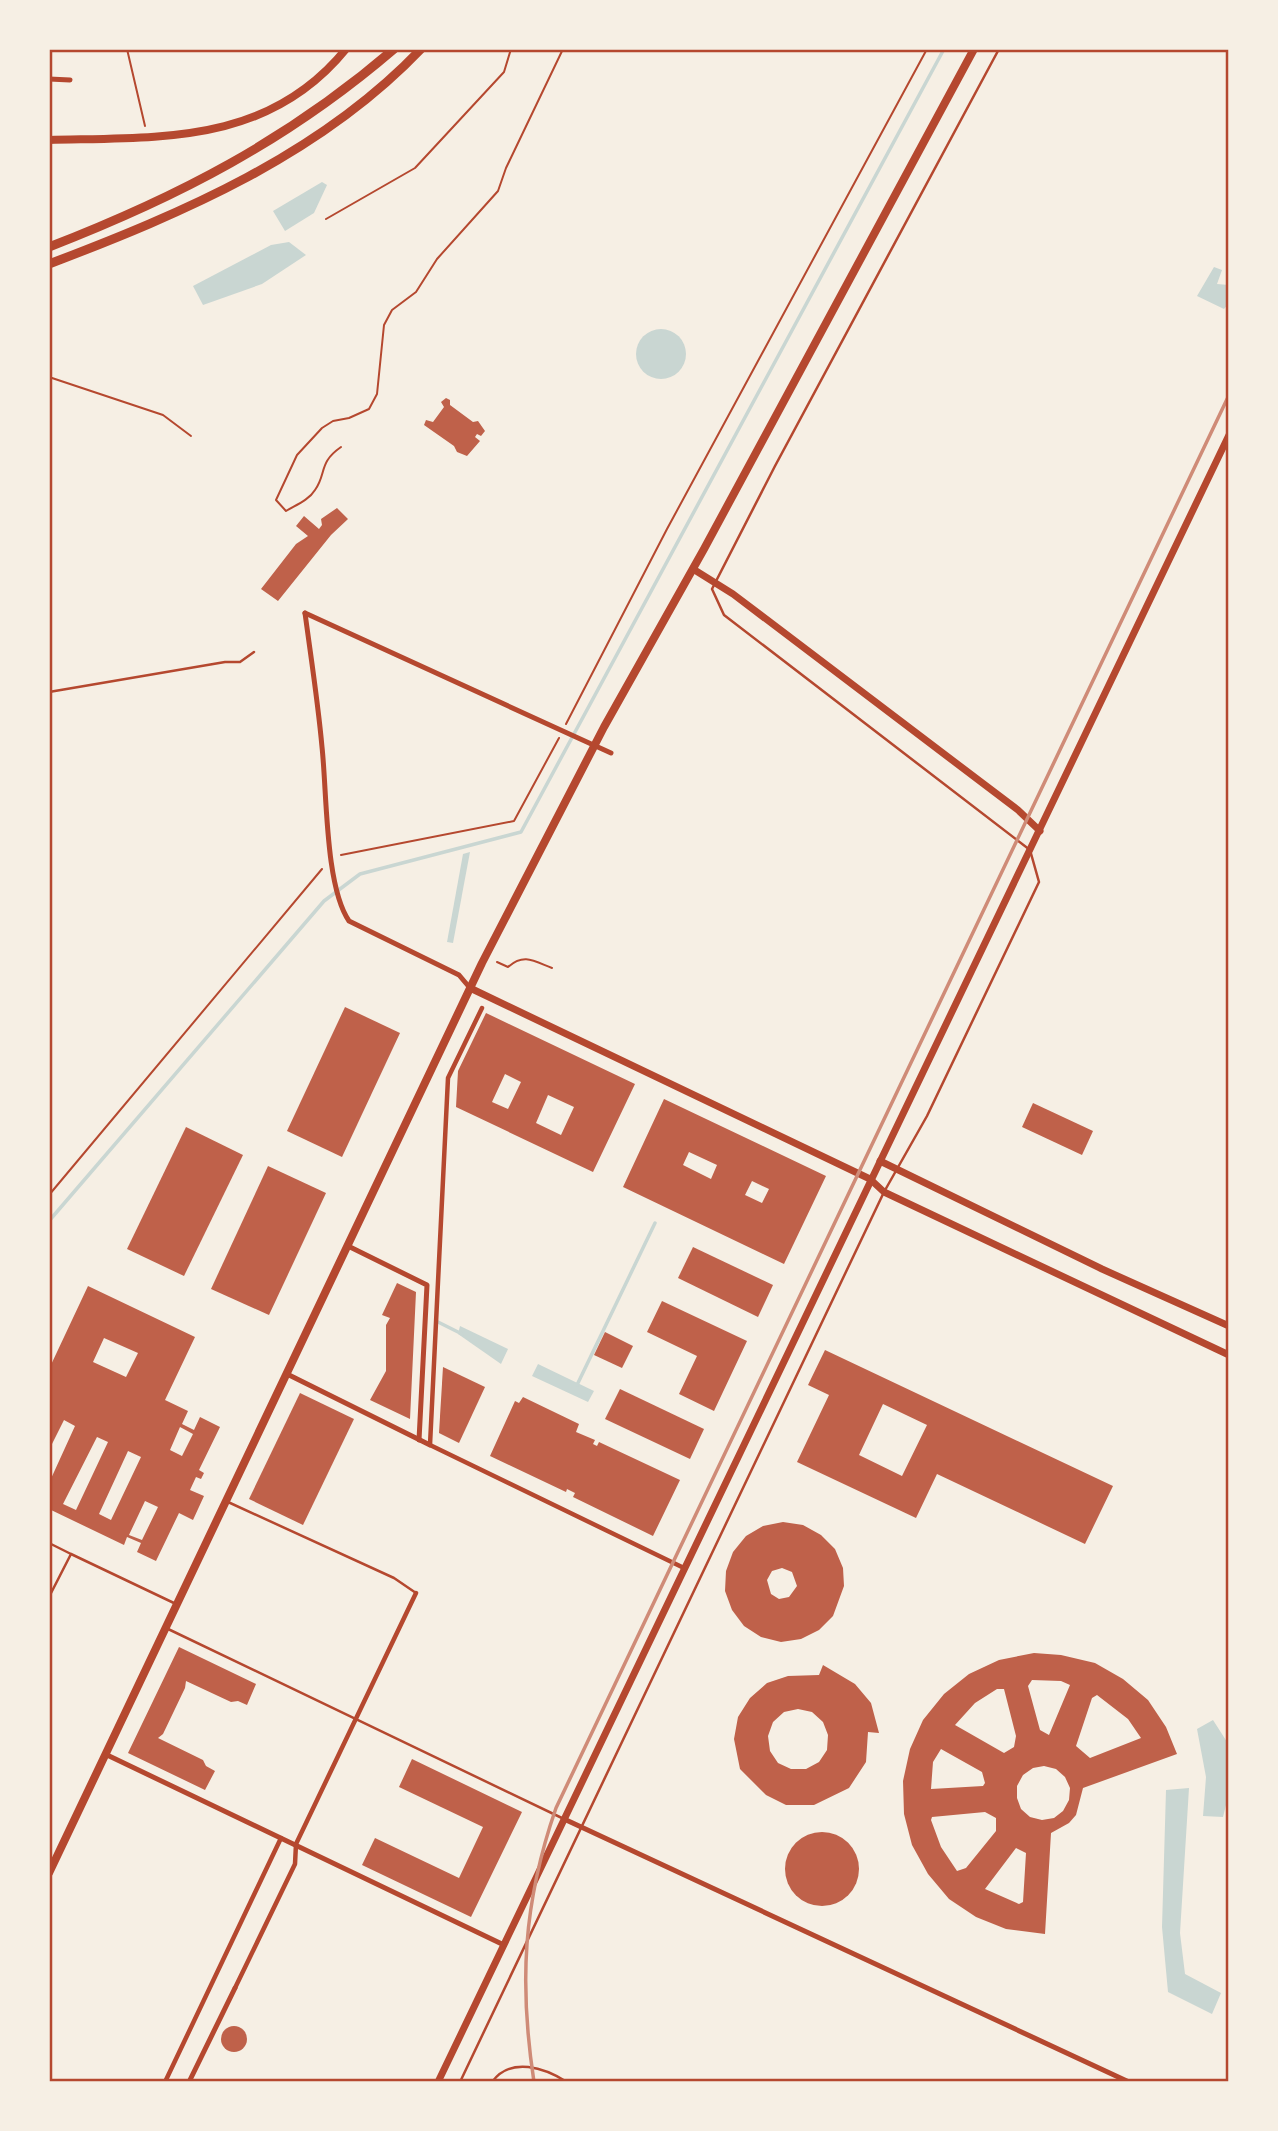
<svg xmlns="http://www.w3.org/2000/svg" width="1278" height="2131" viewBox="0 0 1278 2131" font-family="'DejaVu Sans',sans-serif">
	<rect width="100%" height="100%" fill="#f6efe4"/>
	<g fill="#c9d6d2">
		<path d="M 322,182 L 327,185 L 314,213 L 285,231 L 273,211 Z"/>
		<path d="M 289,242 L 306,255 L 262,284 L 203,305 L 193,286 L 271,245 Z"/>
		<path d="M 1214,267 L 1222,270 L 1217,284 L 1229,285 L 1229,303 L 1224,309 L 1197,296 Z"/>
		<circle cx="661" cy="354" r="25"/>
		<path d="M 470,852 L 453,943 L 447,942 L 463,854 Z"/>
		<path d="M 460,1326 L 508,1349 L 501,1364 L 458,1334 Z"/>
		<path d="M 538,1364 L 594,1391 L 588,1402 L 532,1376 Z"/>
		<path d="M 1213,1720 L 1229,1745 L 1229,1793 L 1223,1817 L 1203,1816 L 1206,1777 L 1197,1729 Z"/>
		<path d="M 1189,1788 L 1180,1933 L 1185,1974 L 1221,1993 L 1212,2014 L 1168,1992 L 1162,1927 L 1166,1790 Z"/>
	</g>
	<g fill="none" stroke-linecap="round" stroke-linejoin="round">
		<g stroke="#c9d6d2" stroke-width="3.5">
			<path d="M 49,1221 L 324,901 L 360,874 L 521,832 L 944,49"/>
			<path d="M 436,1321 L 462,1334"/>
			<path d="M 577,1385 L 655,1223"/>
		</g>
	</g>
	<g fill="#bf614a" fill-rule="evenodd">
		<path d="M 446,398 L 450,400 L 450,405 L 473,422 L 478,421 L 485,431 L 481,436 L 477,434 L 475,437 L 480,441 L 467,456 L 457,452 L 454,446 L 424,425 L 426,420 L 433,422 L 444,407 L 441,402 Z"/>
		<path d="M 337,508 L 348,519 L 331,535 L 278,601 L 261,589 L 296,544 L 308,536 L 296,526 L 304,516 L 319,529 L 322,525 L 321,519 Z"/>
		<path d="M 345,1007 L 400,1033 L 342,1157 L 287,1131 Z"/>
		<path d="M 486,1013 L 635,1084 L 593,1172 L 456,1107 L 458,1071 ZM 505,1074 L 521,1082 L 508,1109 L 492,1102 ZM 548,1095 L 574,1107 L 561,1135 L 536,1123 Z"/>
		<path d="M 664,1099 L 826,1176 L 784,1264 L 623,1187 ZM 689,1152 L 717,1165 L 711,1179 L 683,1165 ZM 752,1181 L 769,1189 L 762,1203 L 745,1195 Z"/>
		<path d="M 1033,1103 L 1093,1131 L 1082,1155 L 1022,1127 Z"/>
		<path d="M 186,1127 L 243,1155 L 184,1276 L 127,1249 Z"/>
		<path d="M 268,1166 L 326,1193 L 269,1315 L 211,1289 Z"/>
		<path d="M 693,1247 L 773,1285 L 758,1317 L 678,1278 Z"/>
		<path d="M 397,1283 L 416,1292 L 410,1419 L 370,1400 L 386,1371 L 386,1325 L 390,1318 L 382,1315 Z"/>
		<path d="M 88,1286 L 195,1337 L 165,1400 L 188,1411 L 182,1424 L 194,1430 L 200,1417 L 220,1427 L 199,1470 L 204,1473 L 201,1479 L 196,1477 L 190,1490 L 204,1496 L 193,1520 L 179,1513 L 156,1561 L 137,1552 L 141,1543 L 127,1537 L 124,1545 L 49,1509 L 49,1483 L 75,1426 L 64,1420 L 49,1450 L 49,1369 ZM 104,1338 L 138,1353 L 126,1377 L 93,1362 ZM 180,1427 L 193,1434 L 182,1456 L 170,1450 ZM 97,1437 L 108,1442 L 76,1510 L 63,1504 ZM 128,1451 L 141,1457 L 111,1520 L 99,1514 ZM 145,1501 L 158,1507 L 142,1540 L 129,1535 Z"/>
		<path d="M 662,1301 L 747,1341 L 714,1411 L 679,1394 L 697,1356 L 647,1332 Z"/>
		<path d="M 605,1332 L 633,1346 L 622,1368 L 594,1355 Z"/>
		<path d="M 825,1350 L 1113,1486 L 1085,1544 L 937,1474 L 916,1518 L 797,1462 L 829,1395 L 808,1385 ZM 883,1404 L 927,1425 L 902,1476 L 859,1455 Z"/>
		<path d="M 443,1367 L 485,1387 L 459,1443 L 439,1433 Z"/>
		<path d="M 620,1389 L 704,1429 L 690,1459 L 605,1419 Z"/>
		<path d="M 300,1393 L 354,1419 L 303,1525 L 249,1499 Z"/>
		<path d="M 523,1397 L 579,1424 L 576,1432 L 595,1440 L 593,1444 L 597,1446 L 599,1442 L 680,1480 L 653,1536 L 573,1497 L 575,1493 L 567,1489 L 566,1492 L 490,1456 L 515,1401 L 519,1403 Z"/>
		<path d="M 783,1522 L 803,1525 L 821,1535 L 835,1549 L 843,1568 L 844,1586 L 833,1616 L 819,1630 L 801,1639 L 781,1642 L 761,1637 L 744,1626 L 732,1610 L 725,1591 L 726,1571 L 733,1552 L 746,1536 L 763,1526 ZM 782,1568 L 792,1572 L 797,1586 L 789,1597 L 779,1599 L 771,1594 L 767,1580 L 772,1571 Z"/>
		<path d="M 179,1647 L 256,1684 L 247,1705 L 238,1701 L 231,1702 L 186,1681 L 185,1688 L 163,1734 L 158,1738 L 203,1760 L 206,1766 L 215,1771 L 205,1790 L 128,1753 Z"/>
		<path d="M 1034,1653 L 1061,1655 L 1095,1663 L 1123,1679 L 1148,1700 L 1166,1727 L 1177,1754 L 1083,1788 L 1076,1815 L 1069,1823 L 1051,1833 L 1045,1934 L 1006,1929 L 976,1917 L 949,1899 L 928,1874 L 912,1845 L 904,1814 L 903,1781 L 910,1749 L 923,1720 L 944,1694 L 969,1674 L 999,1660 ZM 1032,1680 L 1061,1681 L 1070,1685 L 1049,1735 L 1040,1730 L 1028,1686 ZM 997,1689 L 1004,1689 L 1016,1736 L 1014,1747 L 1004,1753 L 955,1725 L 975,1703 ZM 1097,1695 L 1128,1719 L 1141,1738 L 1090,1758 L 1076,1746 L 1092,1698 ZM 941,1749 L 982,1772 L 985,1783 L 983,1786 L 931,1789 L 933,1762 ZM 1044,1766 L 1056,1769 L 1065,1777 L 1070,1788 L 1069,1800 L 1063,1811 L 1054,1818 L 1042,1820 L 1030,1817 L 1021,1809 L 1017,1798 L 1017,1786 L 1023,1775 L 1033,1768 ZM 985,1812 L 996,1818 L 996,1831 L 966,1868 L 957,1871 L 941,1847 L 931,1820 L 932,1817 ZM 1016,1848 L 1026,1853 L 1023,1902 L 1019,1904 L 985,1889 Z"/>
		<path d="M 823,1665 L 855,1684 L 871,1703 L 879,1733 L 868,1732 L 866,1762 L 849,1788 L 814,1805 L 786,1805 L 766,1795 L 740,1769 L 734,1739 L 738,1717 L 750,1698 L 767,1683 L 788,1676 L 819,1675 ZM 798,1709 L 812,1712 L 823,1722 L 828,1735 L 827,1750 L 819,1762 L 806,1769 L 791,1769 L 778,1763 L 770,1751 L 768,1736 L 773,1722 L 784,1712 Z"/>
		<path d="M 412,1759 L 522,1812 L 471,1917 L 362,1865 L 375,1838 L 459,1878 L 483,1827 L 399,1787 Z"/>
		<circle cx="822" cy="1869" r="37"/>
		<circle cx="234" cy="2039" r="13"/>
	</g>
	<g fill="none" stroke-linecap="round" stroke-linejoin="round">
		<g stroke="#b5482f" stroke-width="2">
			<path d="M 127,49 L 145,126"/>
			<path d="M 326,219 L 415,168 L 504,72 L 511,49"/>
			<path d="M 49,377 L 163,415 L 191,436"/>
			<path d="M 341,447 C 318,463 327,473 315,490 C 309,500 296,505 286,511 L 276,500 L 297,455 L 322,428 L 333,421 L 349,418 L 369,409 L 377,394 L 384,325 L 392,310 L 416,292 L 437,259 L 498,191 L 506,168 L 563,49"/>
			<path d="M 566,724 L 667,529 L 927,49"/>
			<path d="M 341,855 L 514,821 L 559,738"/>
			<path d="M 497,962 L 508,967 C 524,953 534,961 552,968"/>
			<path d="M 49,1195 L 322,869"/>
		</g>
		<g stroke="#b5482f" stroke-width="2.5">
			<path d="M 49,692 L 225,662 L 240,662 L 254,652"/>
			<path d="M 228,1502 L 394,1578 L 416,1593"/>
			<path d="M 49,1543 L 71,1554"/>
			<path d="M 49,1597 L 71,1554 L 176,1604"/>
			<path d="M 166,1628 L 564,1819"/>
			<path d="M 460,2082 L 884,1192 L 927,1116 L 1039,882 L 1030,850 L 724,615 L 712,589 L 775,466 L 999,49"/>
			<path d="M 492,2082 C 511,2056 545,2068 567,2082"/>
		</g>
		<g stroke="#b5482f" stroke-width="4.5">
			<path d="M 482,1008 L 448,1078 L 430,1445 L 684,1568"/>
			<path d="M 235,1988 L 295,1864 L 296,1844 L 416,1593"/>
			<path d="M 165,2082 L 281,1838"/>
		</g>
		<g stroke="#b5482f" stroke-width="5">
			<path d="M 49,79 L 70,80"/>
			<path d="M 305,613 C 311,658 318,702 322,747 C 327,792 325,886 349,921 L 459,975 L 470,988"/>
			<path d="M 305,613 L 611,753"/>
			<path d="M 348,1246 L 427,1285 L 419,1440"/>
			<path d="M 287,1374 L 430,1445"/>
			<path d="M 105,1754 L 504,1945"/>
			<path d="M 564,1819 L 1129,2082"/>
			<path d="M 189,2082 L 235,1988"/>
		</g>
		<g stroke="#b5482f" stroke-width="7">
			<path d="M 693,569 L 733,594 L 1018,810 L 1040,831"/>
			<path d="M 470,988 L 870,1179 L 884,1192 L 1229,1355"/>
			<path d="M 880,1161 L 1102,1269 L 1229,1326"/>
			<path d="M 438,2082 L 1229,435"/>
		</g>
		<g stroke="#b5482f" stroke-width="8">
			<path d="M 49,140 C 161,137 268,145 346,49"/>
			<path d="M 49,1873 L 482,963 L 604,727 L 704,549 L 974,49"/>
		</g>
		<g stroke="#b5482f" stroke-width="9">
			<path d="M 49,247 C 178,197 288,140 394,49"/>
			<path d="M 49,264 C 183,213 320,155 421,49"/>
		</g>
		<path stroke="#cf8b77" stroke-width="3.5" d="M 534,2082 C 519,1984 523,1903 556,1808 L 1229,395"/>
	</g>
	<rect width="1278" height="2131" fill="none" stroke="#f6efe4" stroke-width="102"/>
	<rect x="51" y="51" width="1176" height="2029" fill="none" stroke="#b5482f" stroke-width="2.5"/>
</svg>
